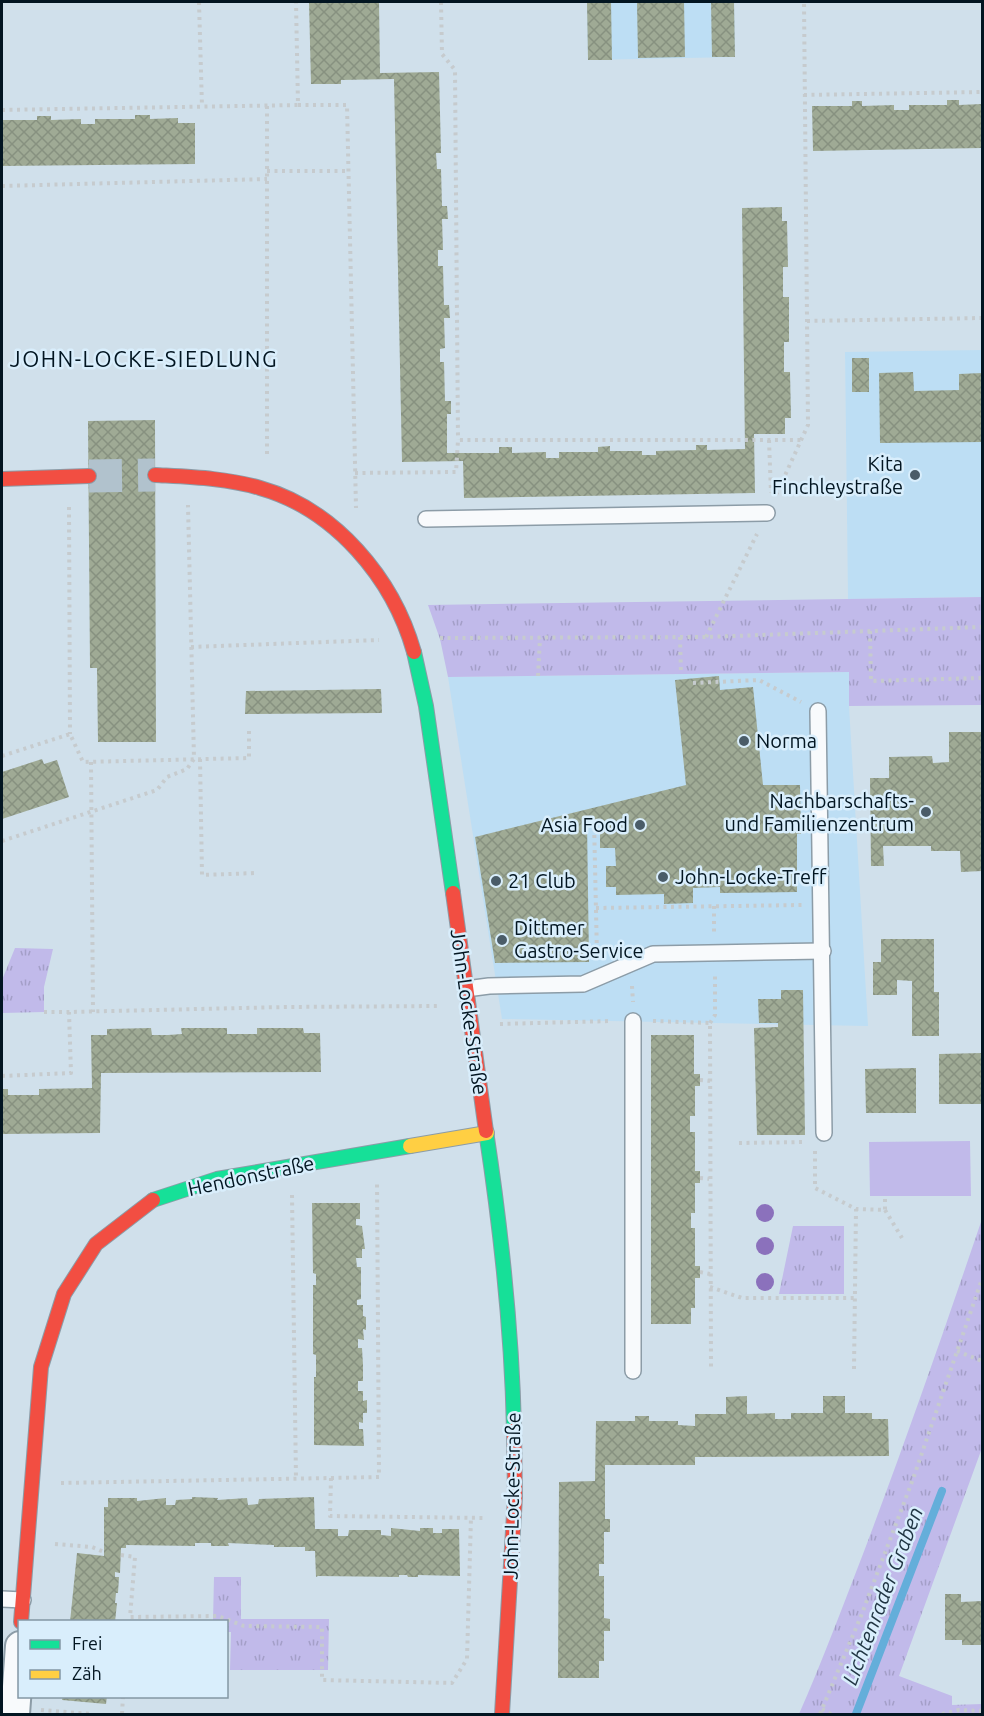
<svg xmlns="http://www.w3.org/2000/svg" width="984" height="1716" viewBox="0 0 984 1716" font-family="Ubuntu,sans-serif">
	<defs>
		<pattern id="grass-tufts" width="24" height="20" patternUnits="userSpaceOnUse" patternTransform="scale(1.5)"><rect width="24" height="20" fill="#c1baea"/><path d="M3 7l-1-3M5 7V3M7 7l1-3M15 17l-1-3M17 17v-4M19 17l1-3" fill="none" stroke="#a49fc8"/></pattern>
		<pattern id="building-cross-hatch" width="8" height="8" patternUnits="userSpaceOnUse" patternTransform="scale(1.5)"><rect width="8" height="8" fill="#9faa95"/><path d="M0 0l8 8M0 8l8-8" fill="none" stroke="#879180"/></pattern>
	</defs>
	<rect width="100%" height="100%" fill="#d0e0eb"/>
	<g fill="#bddef4">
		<path d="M 587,2 L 734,2 L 735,57 L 588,60 Z"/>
		<path d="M 982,350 L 982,597 L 848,599 L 845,352 Z"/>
		<path d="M 850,672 L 849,706 L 868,1026 L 502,1019 L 448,677 Z"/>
	</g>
	<g fill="url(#grass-tufts)">
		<path d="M 982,597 L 982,705 L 849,706 L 849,672 L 448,677 L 440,639 L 428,605 Z"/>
		<path d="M 15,948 L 53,949 L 44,987 L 44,1012 L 2,1013 L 2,980 Z"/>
		<path d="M 982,1219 L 982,1448 L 899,1676 L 952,1696 L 952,1705 L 982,1704 L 982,1714 L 799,1714 C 822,1662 842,1608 863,1554 C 905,1443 944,1331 982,1219 Z"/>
		<path d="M 793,1226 L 844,1226 L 844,1294 L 779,1294 Z"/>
		<path d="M 214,1577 L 241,1577 L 241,1619 L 329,1619 L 328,1670 L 230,1670 L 231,1632 L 227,1632 L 226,1622 L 213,1621 Z"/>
	</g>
	<path fill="#c1baea" d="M 970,1141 L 971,1196 L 870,1196 L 869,1142 Z"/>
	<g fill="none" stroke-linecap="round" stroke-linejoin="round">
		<path stroke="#64aeda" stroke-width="8" d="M 856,1714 L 942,1491"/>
	</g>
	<g fill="url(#building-cross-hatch)">
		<path d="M 309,2 L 379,2 L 380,73 L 439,72 L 441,153 L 436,153 L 437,169 L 441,169 L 442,206 L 447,206 L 448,219 L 442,219 L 443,250 L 438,250 L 438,266 L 443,266 L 444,305 L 449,305 L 450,318 L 444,318 L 445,348 L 440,349 L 440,362 L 444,362 L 445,401 L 451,401 L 451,414 L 447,414 L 447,453 L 499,453 L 499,447 L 512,447 L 512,453 L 546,452 L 546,458 L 559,458 L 559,452 L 598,452 L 598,447 L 610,446 L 610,451 L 642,451 L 642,455 L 656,455 L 656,451 L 696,450 L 696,445 L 707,445 L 707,450 L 745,449 L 742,208 L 782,207 L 782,221 L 787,221 L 788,267 L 783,267 L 783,297 L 789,297 L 789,342 L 784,342 L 784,372 L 790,372 L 791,418 L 785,418 L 785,434 L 754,434 L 755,493 L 464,498 L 463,461 L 402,462 L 394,79 L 341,80 L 341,84 L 311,84 Z"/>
		<path d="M 587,2 L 611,2 L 612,60 L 588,60 Z"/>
		<path d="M 637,2 L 684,2 L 685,57 L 638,58 Z"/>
		<path d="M 711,2 L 734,2 L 735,57 L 712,57 Z"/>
		<path d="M 947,100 L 959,100 L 959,105 L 982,104 L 982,148 L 813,151 L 812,106 L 852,106 L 852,101 L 862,101 L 862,106 L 894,105 L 894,110 L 909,110 L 909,105 L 947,105 Z"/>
		<path d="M 135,115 L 150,115 L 150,119 L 178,118 L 178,123 L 195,123 L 195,164 L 2,166 L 2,120 L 37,120 L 37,116 L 51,116 L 51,120 L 81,119 L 81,124 L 95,124 L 95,119 L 135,119 Z"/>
		<rect x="852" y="358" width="17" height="34"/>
		<path d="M 913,372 L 914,391 L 959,390 L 959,374 L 982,373 L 982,442 L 880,443 L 879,373 Z"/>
		<path d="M 155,420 L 156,742 L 98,742 L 97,668 L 90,668 L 88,421 Z"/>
		<path d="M 719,676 L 720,690 L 753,687 L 763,785 L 800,785 L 801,834 L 797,834 L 797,892 L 720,893 L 720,887 L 693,888 L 693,903 L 664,904 L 664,894 L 616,895 L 616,887 L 606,887 L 606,866 L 616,866 L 615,848 L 600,848 L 600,819 L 594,820 L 587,822 L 589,962 L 495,963 L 475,837 L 686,785 L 675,680 Z"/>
		<path d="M 381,689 L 382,713 L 245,714 L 246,691 Z"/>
		<path d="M 949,732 L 981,732 L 982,871 L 961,872 L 960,851 L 931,851 L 931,846 L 883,846 L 884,866 L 871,866 L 870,778 L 889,778 L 889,757 L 932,756 L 933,763 L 949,762 Z"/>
		<path d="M 42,759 L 44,764 L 57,760 L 69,797 L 2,819 L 2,772 Z"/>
		<path d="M 881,939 L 934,939 L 934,992 L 939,992 L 939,1036 L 912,1036 L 912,981 L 897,980 L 897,995 L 873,995 L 873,962 L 881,962 Z"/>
		<path d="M 781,990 L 803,990 L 805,1135 L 757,1135 L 754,1028 L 778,1027 L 778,1023 L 759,1023 L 758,999 L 781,999 Z"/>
		<path d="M 151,1028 L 152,1035 L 168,1035 L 182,1034 L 181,1028 L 227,1028 L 227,1034 L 257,1034 L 257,1028 L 303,1028 L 304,1033 L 320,1033 L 321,1072 L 101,1073 L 100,1133 L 2,1134 L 2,1089 L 8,1089 L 8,1095 L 39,1095 L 39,1089 L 92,1088 L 91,1035 L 107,1035 L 107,1029 Z"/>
		<path d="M 651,1035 L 694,1035 L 694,1074 L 700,1074 L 700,1086 L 695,1086 L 695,1116 L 690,1116 L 690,1132 L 695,1132 L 695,1171 L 700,1171 L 700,1183 L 695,1183 L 695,1213 L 691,1213 L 691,1228 L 695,1228 L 695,1266 L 700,1266 L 700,1278 L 695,1278 L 695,1308 L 691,1308 L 691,1324 L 651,1324 Z"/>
		<path d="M 982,1053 L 982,1104 L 939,1104 L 939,1054 Z"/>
		<path d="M 916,1068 L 916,1113 L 866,1113 L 865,1069 Z"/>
		<path d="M 312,1203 L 360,1203 L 360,1219 L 356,1219 L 356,1225 L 362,1226 L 365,1249 L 362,1249 L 362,1258 L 356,1258 L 357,1267 L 361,1267 L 361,1299 L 357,1300 L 357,1305 L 363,1305 L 363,1316 L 366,1317 L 366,1330 L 363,1329 L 364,1340 L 358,1339 L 358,1348 L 362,1348 L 363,1365 L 363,1381 L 358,1381 L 358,1391 L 363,1391 L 363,1401 L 367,1400 L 367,1413 L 363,1413 L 363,1423 L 359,1422 L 359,1429 L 363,1429 L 364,1446 L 314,1445 L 314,1377 L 316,1377 L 316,1355 L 313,1354 L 313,1285 L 316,1285 L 316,1274 L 313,1273 Z"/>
		<path d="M 747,1396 L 747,1414 L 775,1413 L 775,1419 L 791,1419 L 791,1413 L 823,1413 L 823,1396 L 845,1396 L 845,1413 L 872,1413 L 872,1419 L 888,1419 L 889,1456 L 695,1457 L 695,1465 L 605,1465 L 605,1519 L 610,1519 L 610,1532 L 604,1532 L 604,1564 L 599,1564 L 599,1576 L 604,1576 L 604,1618 L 610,1619 L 610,1631 L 604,1631 L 604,1661 L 599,1661 L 599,1678 L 558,1678 L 559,1482 L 595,1481 L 596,1421 L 635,1421 L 635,1416 L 649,1416 L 649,1421 L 678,1421 L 678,1425 L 695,1426 L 695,1414 L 726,1414 L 726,1397 Z"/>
		<path d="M 192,1497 L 218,1498 L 217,1500 L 247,1498 L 248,1505 L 258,1504 L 259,1499 L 314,1497 L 315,1529 L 338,1529 L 338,1536 L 348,1536 L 349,1530 L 381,1530 L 381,1535 L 391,1536 L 391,1528 L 420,1531 L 420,1528 L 433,1528 L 433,1533 L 442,1533 L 442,1529 L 459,1529 L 460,1576 L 418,1575 L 418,1577 L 408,1577 L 407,1575 L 399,1575 L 399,1577 L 318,1576 L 316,1577 L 315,1551 L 305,1551 L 305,1547 L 274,1547 L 274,1545 L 228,1543 L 229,1546 L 211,1546 L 211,1543 L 195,1543 L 195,1546 L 126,1545 L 126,1548 L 121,1548 L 120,1573 L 115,1572 L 115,1577 L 119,1577 L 118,1593 L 116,1593 L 115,1603 L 117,1603 L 115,1622 L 70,1622 L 77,1553 L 104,1556 L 104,1507 L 108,1507 L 108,1498 L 137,1498 L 137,1501 L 166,1498 L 166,1505 L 175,1505 L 176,1500 L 192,1499 Z"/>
		<path d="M 945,1594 L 961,1594 L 961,1602 L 982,1601 L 982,1645 L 962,1645 L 962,1640 L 945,1640 Z"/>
		<path d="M 63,1696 L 107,1696 L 106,1704 L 62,1700 Z"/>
	</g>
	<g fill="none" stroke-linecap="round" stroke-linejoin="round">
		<path stroke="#b1c2cd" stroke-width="33" stroke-dasharray="33 16" stroke-linecap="butt" d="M 89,476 L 155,475"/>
		<defs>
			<g id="lane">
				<path d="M 426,519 L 767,513"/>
				<path d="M 818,711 L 824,1133"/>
				<path d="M 466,989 L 489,986 L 583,984 L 653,954 L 823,951"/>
				<path d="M 633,1371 L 633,1021"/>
				<path d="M 2,1599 L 23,1600"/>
			</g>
			<path id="street" d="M 15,1714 L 20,1646"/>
			<g id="fast">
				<path d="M 414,652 L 426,706 L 453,893"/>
				<path d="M 486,1131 C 501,1230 512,1330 514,1430"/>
				<path d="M 153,1200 L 217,1179 L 410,1146"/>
			</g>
			<path id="slow" d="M 410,1146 L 487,1133"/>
			<g id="jam">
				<path d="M 155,475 C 190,477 226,478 260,488 C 335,509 393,578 414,652"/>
				<path d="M 2,479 L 89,476"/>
				<path d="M 453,893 L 486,1131"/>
				<path d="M 21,1622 L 41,1367 L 64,1294 L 96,1244 L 153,1200"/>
				<path d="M 502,1714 L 515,1497 L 514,1430"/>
			</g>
		</defs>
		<use href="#lane" stroke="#8c9ca7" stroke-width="18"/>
		<use href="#street" stroke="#8c9ca7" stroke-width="32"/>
		<use href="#fast" stroke="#8c9ca7" stroke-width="16"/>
		<use href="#slow" stroke="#8c9ca7" stroke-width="16"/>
		<use href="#jam" stroke="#8c9ca7" stroke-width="16"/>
		<g stroke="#c6cbce" stroke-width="4" stroke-dasharray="3 4.5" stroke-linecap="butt">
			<path d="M 199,2 L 202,107"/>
			<path d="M 441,2 L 442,54 L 455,70 L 458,440"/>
			<path d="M 804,95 L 982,92"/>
			<path d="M 298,105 L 347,105 L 356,508"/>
			<path d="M 267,106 L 267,458"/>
			<path d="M 2,110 L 298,105 L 296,2"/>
			<path d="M 267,171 L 349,171"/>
			<path d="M 2,186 L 267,179"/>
			<path d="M 807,321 L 982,318"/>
			<path d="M 769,440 L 771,493"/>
			<path d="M 355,473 L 456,472 L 458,440 L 801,440"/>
			<path d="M 776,495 L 808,425 L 804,2"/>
			<path d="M 69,507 L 70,734"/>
			<path d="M 870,631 L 871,681 L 982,678"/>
			<path d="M 680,637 L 681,674"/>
			<path d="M 706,637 L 757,534"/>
			<path d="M 440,638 L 706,637 L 982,627"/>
			<path d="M 191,647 L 379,640"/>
			<path d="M 538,676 L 540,638"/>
			<path d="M 693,683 L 759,680 L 801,702"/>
			<path d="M 2,756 L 70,734 L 83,762 L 249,758 L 249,730"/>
			<path d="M 200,759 L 202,875 L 256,873"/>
			<path d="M 91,762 L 93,1012"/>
			<path d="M 594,820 L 597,956"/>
			<path d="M 2,841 L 157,790 L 167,777 L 187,769 L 194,759 L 188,505"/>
			<path d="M 714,906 L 714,932"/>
			<path d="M 596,908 L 802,905"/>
			<path d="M 632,986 L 633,1002"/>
			<path d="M 44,1012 L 69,1012"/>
			<path d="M 653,1021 L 710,1023 L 711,1367"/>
			<path d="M 710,1023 L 715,1015 L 715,973"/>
			<path d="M 500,1024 L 612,1021"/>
			<path d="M 2,1076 L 71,1073 L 69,1012 L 285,1007 L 440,1006"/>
			<path d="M 700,1080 L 710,1081"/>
			<path d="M 739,1143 L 805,1142"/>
			<path d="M 815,1151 L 815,1188 L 856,1209 L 885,1210 L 885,1196"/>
			<path d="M 700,1178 L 709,1179"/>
			<path d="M 292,1195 L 296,1479"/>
			<path d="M 885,1210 L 902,1238"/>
			<path d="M 700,1272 L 710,1274"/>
			<path d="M 710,1287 L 742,1298 L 855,1298"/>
			<path d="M 957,1351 L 982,1361"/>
			<path d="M 854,1369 L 856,1209"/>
			<path d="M 331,1478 L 379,1477 L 377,1181"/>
			<path d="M 61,1483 L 331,1478 L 330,1516 L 485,1518"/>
			<path d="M 55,1544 L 92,1547 L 104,1552"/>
			<path d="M 121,1555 L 135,1557 L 130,1617 L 218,1616 L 244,1626 L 322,1627 L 322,1680 L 452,1683 L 467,1659 L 471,1517"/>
			<path d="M 822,1709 L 831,1714"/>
			<path d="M 41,1710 L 91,1714"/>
			<path d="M 122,1714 L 123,1696"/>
			<path d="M 820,1714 L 861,1616 L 913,1479 L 982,1279"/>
			<path d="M 942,1714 L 959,1710 L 982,1711"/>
		</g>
		<use href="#lane" stroke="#f8fafc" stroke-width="15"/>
		<use href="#street" stroke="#f8fafc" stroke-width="28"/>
		<use href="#fast" stroke="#16e098" stroke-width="14"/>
		<use href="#slow" stroke="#ffcf43" stroke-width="14"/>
		<use href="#jam" stroke="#f24e42" stroke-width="14"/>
	</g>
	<g fill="#8b71bc">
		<circle cx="765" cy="1213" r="9"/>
		<circle cx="765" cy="1246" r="9"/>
		<circle cx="765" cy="1282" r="9"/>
	</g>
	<g fill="#4a5c68" stroke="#d9eefc" stroke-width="2">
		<circle cx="915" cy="475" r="6"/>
		<circle cx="744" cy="741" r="6"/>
		<circle cx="926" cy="812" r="6"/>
		<circle cx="640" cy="825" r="6"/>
		<circle cx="663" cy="877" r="6"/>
		<circle cx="496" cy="881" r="6"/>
		<circle cx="502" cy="940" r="6"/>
	</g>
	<g text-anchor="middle" stroke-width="5" stroke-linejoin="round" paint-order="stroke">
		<g font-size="20" fill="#021521" stroke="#d9eefc" text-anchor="start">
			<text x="903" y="471" text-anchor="end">Kita<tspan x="903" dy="23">Finchleystraße</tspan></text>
			<text x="756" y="748">Norma</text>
			<text x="914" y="808" text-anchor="end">Nachbarschafts-<tspan x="914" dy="23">und Familienzentrum</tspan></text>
			<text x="628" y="832" text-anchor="end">Asia Food</text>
			<text x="675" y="884">John-Locke-Treff</text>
			<text x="508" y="888">21 Club</text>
			<text x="514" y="935">Dittmer<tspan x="514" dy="23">Gastro-Service</tspan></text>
		</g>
		<g font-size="20" fill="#021521" stroke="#d9eefc">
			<text transform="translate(469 1012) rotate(82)" y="7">John-Locke-Straße</text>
			<text transform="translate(251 1176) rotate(-12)" y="7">Hendonstraße</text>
			<text transform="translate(512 1496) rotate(-89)" y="7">John-Locke-Straße</text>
		</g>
		<g font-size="21" font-style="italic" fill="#1f3442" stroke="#d9eefc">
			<text transform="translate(883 1596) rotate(-69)" y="7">Lichtenrader Graben</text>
		</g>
		<g font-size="22" letter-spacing="1.5" fill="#021521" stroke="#d9eefc">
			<text x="144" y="367">JOHN-LOCKE-SIEDLUNG</text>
		</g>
	</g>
	<rect width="984" height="1716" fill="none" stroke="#021521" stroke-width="6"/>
	<rect x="18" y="1620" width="210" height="78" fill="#d9eefc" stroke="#8397a4" stroke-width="1.5"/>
	<rect x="30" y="1640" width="30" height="9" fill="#16e098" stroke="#8397a4" stroke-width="1.5"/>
	<text x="72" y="1650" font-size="18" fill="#021521">Frei</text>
	<rect x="30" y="1670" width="30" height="9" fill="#ffcf43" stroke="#8397a4" stroke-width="1.5"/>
	<text x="72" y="1680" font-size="18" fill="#021521">Zäh</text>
</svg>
